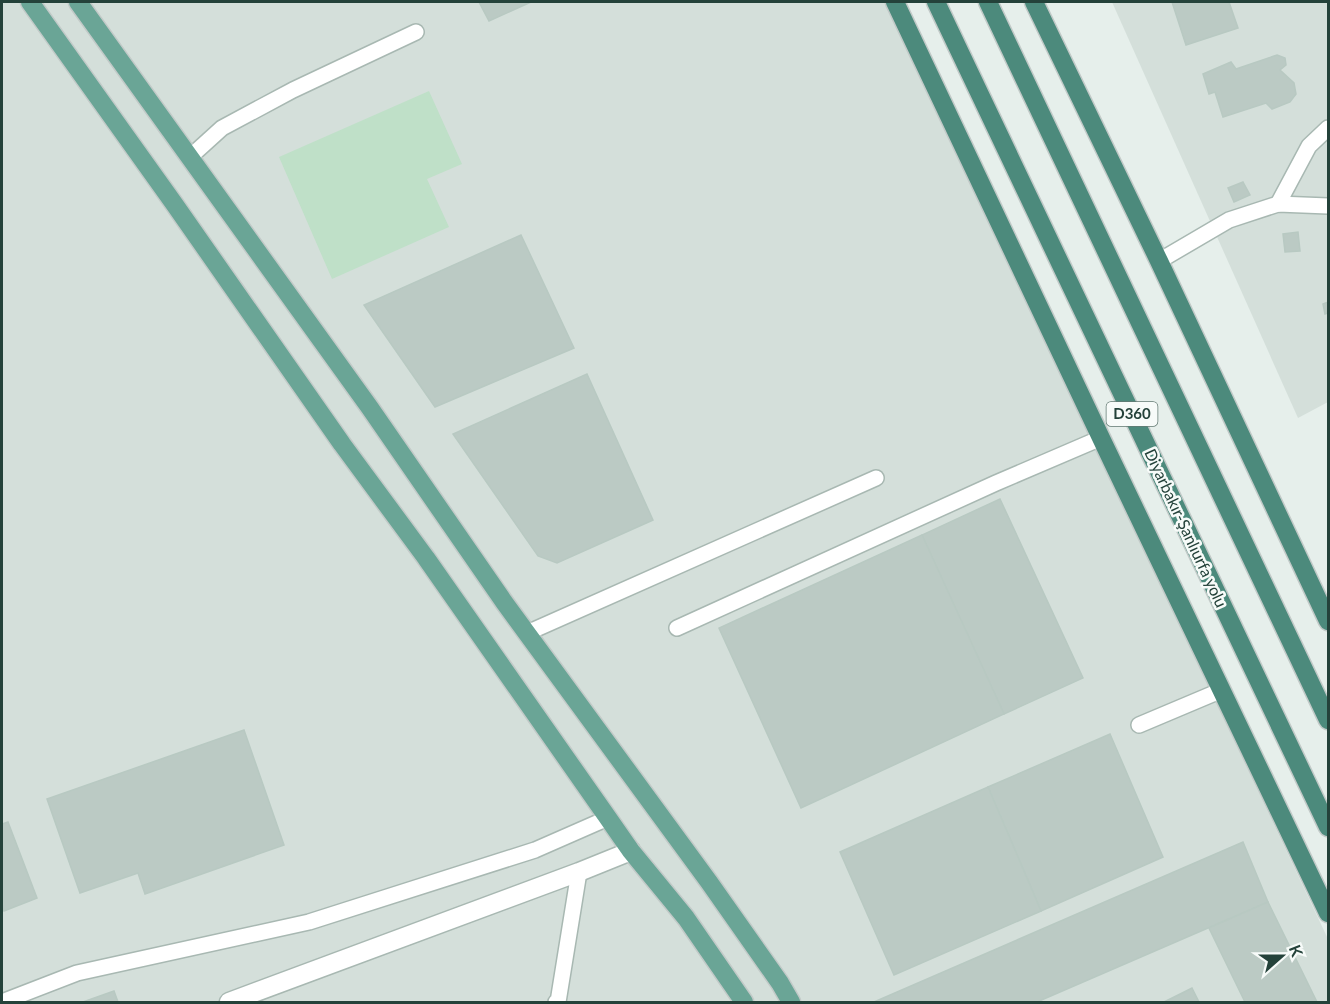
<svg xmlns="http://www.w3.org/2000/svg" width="1330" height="1004" viewBox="0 0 1330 1004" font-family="Lato,sans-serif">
	<rect width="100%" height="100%" fill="#e6efeb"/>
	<g fill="#d4dfda">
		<path d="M 2,2 L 886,2 L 1328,939 L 1328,1002 L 2,1002 Z"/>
		<path d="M 1112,2 L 1328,2 L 1328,402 L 1298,418 Z"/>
	</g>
	<path fill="#bfe0c8" d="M 429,91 L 462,164 L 427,179 L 449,227 L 332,279 L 279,157 Z"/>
	<g fill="#bbcac4" stroke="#b8c9c2" stroke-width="1.5">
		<path d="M 479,2 L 531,2 L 489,21 Z"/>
		<path d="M 1172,2 L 1229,2 L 1238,28 L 1186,45 Z"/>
		<path d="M 1277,55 L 1285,58 L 1286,65 L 1280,70 L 1294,83 L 1296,94 L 1290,102 L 1272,109 L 1266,103 L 1223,117 L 1215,92 L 1209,94 L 1203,74 L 1231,62 L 1236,69 Z"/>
		<path d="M 1243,182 L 1250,195 L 1234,202 L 1228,188 Z"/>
		<path d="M 1298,232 L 1300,251 L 1285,252 L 1283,234 Z"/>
		<path d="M 521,235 L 574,348 L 435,407 L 364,305 Z"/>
		<path d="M 1328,302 L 1328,313 L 1325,314 L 1323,304 Z"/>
		<path d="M 587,374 L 653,520 L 557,563 L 538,556 L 453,434 Z"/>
		<path d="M 1000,499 L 1083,678 L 1004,714 L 922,535 Z"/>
		<path d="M 922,535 L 1004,714 L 801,808 L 719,628 Z"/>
		<path d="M 244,730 L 284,845 L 145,894 L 138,873 L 80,893 L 47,799 Z"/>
		<path d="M 1110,734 L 1163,857 L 1041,911 L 988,787 Z"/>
		<path d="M 988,787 L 1041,911 L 894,975 L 840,852 Z"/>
		<path d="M 8,822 L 37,898 L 4,911 L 2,905 L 2,824 Z"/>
		<path d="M 1243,842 L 1268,902 L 1037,1002 L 874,1002 Z"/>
		<path d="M 1268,902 L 1317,1002 L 1245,1002 L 1209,928 Z"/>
		<path d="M 1192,988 L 1199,1002 L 1164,1002 Z"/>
		<path d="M 114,991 L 118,1002 L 83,1002 Z"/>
	</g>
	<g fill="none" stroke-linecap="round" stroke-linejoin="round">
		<defs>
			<g id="service">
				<path d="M 190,157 L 222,128 L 293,90 L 416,32"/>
				<path d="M 1278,204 L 1309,146 L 1328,128"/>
				<path d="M 1159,261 L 1229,220 L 1278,204 L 1328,206"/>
				<path d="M 677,628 L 996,483 L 1101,438"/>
				<path d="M 527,633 L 876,478"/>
				<path d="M 1139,725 L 1222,690"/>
				<path d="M 2,1002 L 77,973 L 309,922 L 535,850 L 608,818"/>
				<path d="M 556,1002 L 558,1002 L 579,872"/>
			</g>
			<path id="minor" d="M 229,1002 L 579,872 L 631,851"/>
			<g id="primary">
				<path d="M 30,2 L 175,205 L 342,444 L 426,558 L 608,818 L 631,851 L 686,918 L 744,1002"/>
				<path d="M 78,2 L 370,408 L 504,602 L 709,882 L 780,983 L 791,1002"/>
			</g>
			<g id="trunk">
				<path d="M 895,2 L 1101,438 L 1328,913"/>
				<path d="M 936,2 L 1328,827"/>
				<path d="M 988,2 L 1328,720"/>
				<path d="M 1034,2 L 1159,261 L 1328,621"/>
			</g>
		</defs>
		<use href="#service" stroke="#a8b8b2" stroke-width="18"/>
		<use href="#minor" stroke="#a8b8b2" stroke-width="21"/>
		<use href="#primary" stroke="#c2cac8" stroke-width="21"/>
		<use href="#trunk" stroke="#c2cac8" stroke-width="21"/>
		<use href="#service" stroke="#fff" stroke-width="15"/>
		<use href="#minor" stroke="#fff" stroke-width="18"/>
		<use href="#primary" stroke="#6aa596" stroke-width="18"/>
		<use href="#trunk" stroke="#4c8a7c" stroke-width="18"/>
	</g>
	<g text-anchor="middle" stroke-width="5" stroke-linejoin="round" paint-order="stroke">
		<rect fill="#f7fbf9" stroke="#637a73" stroke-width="1.5" x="1106.5" y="402" width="51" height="24" rx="4.5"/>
		<g font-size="15" font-weight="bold" fill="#24423a">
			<text x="1132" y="419">D360</text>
		</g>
		<g font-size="16" fill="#24423a" stroke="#f7fbf9">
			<text transform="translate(1186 528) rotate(65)" y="6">Diyarbakır-Şanlıurfa yolu</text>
		</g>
	</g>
	<rect width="1330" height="1004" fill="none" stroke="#24423a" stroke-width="6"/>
	<g transform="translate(1282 956) rotate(69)" stroke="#f7fbf9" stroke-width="4.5" paint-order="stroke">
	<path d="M0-4.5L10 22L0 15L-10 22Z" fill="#24423a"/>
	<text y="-9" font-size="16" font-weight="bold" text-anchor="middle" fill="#24423a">K</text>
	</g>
</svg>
